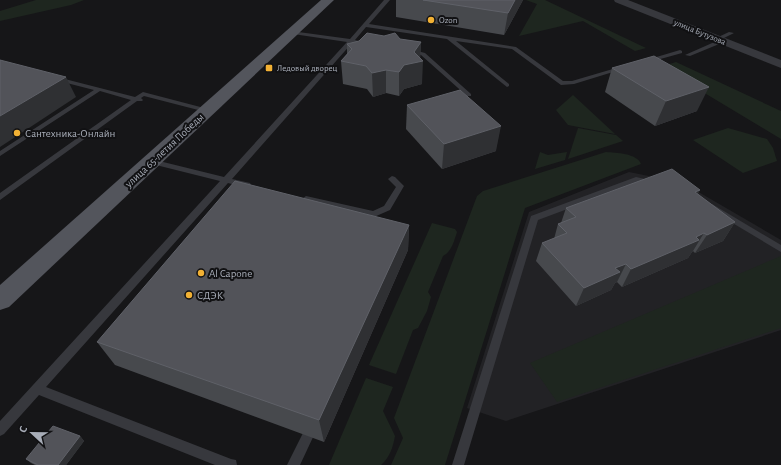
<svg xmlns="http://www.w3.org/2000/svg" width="781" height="465" viewBox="0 0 781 465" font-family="'Alegreya Sans',sans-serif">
	<rect width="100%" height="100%" fill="#161618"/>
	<path fill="#222225" d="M 629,172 L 683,183 L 781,240 L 781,330 L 506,421 L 467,408 L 529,212 Z"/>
	<g fill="#1e261f">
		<path d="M 36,0 L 84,0 L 71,5 L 0,21 L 0,11 Z"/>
		<path d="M 526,0 L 545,0 L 646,48 L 635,51 L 583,21 L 519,36 L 537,4 Z"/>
		<path d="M 676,62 L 781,111 L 781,139 L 663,68 L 663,66 Z"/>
		<path d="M 573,95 L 615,134 L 568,125 L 556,110 Z"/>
		<path d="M 578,128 L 616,135 L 623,141 L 568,159 Z"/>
		<path d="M 728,128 L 767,139 L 773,148 L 777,161 L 743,173 L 693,140 Z"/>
		<path d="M 540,152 L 548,155 L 567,152 L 565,160 L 535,169 Z"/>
		<path d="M 606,152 C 616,153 637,153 641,164 L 525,208 L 445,465 L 391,465 L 403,438 L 394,418 L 477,196 L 483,191 Z"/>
		<path d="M 432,223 L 455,229 L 457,232 C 454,241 452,251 443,256 L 428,292 L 431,297 L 427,311 L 418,328 L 413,330 L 396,374 L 369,365 Z"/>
		<path d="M 781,256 L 781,328 L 557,402 L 530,363 Z"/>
		<path d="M 366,378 L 393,387 L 383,411 L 395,436 C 393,447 390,457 381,465 L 329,465 Z"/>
	</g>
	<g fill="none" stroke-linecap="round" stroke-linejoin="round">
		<g fill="#37383d" fill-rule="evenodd">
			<path d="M 384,0 L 390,0 L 369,24 L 516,47 L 563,81 L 572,81 L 623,66 L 626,68 L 574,84 L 561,85 L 512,49 L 456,41 L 509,84 L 509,86 L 507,87 L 447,39 L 366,27 L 355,40 L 358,41 L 358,43 L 352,43 L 232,179 L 250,183 L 251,185 L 250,187 L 247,188 L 228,183 L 46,387 L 231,459 L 236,460 L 237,465 L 215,465 L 39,395 L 4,434 L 0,436 L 0,421 L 220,181 L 148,163 L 147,161 L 148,159 L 151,159 L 224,177 L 347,42 L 293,34 L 291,33 L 291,31 L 350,39 Z"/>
			<path d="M 729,32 L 734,33 L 720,40 L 724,40 L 724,42 L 690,56 L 685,55 L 719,40 L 714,39 Z"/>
			<path d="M 410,49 L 425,53 L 471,94 L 471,96 L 467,96 L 421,55 L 408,52 L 408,50 Z"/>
			<path d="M 680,50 L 682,51 L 682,53 L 646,63 L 643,61 Z"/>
			<path d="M 57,77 L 135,97 L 143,92 L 208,109 L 209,110 L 206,112 L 144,96 L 141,98 L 143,100 L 142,101 L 137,101 L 0,200 L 0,193 L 131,100 L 100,91 L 0,156 L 0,151 L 94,90 L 55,80 L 55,78 Z"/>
			<path d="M 392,176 L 395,177 L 404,186 L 390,210 L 374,217 L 306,202 L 302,199 L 306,196 L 373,211 L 384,206 L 396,187 L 388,179 Z"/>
			<path d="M 636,177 L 654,181 L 655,183 L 651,186 L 637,183 L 538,220 L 464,465 L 452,465 L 531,216 Z"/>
			<path d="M 712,204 L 781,245 L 781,252 L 709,209 L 708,207 Z"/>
			<path d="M 308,429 L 312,431 L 314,435 L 300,465 L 287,465 L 304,431 Z"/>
		</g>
		<path fill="#37383d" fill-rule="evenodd" d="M 614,0 L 628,0 L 781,60 L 781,68 L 615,2 Z"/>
		<path fill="#53555c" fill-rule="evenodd" d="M 321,0 L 334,0 L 9,307 L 0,310 L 0,285 Z"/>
	</g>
	<g fill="#47494d">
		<path d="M 396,0 L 523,0 L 504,35 L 396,17 Z"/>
		<path d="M 400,39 L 421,42 L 420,58 L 422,84 L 404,89 L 399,96 L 386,93 L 373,97 L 367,89 L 343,84 L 341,61 L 347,54 L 347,44 Z"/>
		<path d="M 612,68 L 697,111 L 655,126 L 605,92 Z"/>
		<path d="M 407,105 L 496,151 L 442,169 L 406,129 Z"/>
		<path d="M 700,190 L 697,194 L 735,222 L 723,241 L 695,253 L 693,251 L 692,252 L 688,258 L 622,287 L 617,282 L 615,283 L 611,290 L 576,306 L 536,261 L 542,243 L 554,239 L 558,224 L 561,223 L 566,208 Z"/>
		<path d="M 409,225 L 408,250 L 324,442 L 115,365 L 97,342 Z"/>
		<path d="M 80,436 L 84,441 L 66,465 L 35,465 L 31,463 L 26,459 Z"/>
	</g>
	<g fill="#2f3033">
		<path d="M 515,0 L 523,0 L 504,35 L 508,13 Z"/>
		<path d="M 421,42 L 420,62 L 423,61 L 422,84 L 404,89 L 399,96 L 399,72 Z"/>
		<path d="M 386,70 L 386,93 L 373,97 L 372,73 Z"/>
		<path d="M 66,77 L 76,97 L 0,147 L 0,116 Z"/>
		<path d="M 709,87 L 697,111 L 655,126 L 666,101 Z"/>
		<path d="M 501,126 L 496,151 L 442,169 L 444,144 Z"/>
		<path d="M 700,190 L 690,208 L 695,192 Z"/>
		<path d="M 735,222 L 723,241 L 695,253 L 707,235 Z"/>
		<path d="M 409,225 L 408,250 L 324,442 L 319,420 Z"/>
		<path d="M 704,233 L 693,251 L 692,252 L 688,258 L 622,287 L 631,269 L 696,237 Z"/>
		<path d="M 626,264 L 617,282 L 615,283 L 611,290 L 576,306 L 584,288 L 615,268 Z"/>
		<path d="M 80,436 L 84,441 L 66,465 L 58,465 Z"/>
	</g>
	<g fill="#525359" stroke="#5f6168">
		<path d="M 423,0 L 515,0 L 508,13 Z"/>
		<path d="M 367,33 L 384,36 L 395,33 L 400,39 L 421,42 L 414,52 L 423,61 L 404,65 L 399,72 L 386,70 L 372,73 L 366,66 L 341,61 L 352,49 L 347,44 L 359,41 Z"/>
		<path d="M 654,56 L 709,87 L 666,101 L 612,68 Z"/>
		<path d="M 0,60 L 66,77 L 0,116 Z"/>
		<path d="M 460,90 L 501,126 L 444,144 L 407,105 Z"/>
		<path d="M 672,169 L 700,190 L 695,192 L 735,222 L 707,235 L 704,233 L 696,237 L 699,240 L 631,269 L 626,264 L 615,268 L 620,272 L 584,288 L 542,243 L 567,233 L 558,224 L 576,217 L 566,208 Z"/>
		<path d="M 235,181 L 409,225 L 319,420 L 97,342 Z"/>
		<path d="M 53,426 L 80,436 L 58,465 L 38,465 L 26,459 Z"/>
	</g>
	<g fill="#f2b134" stroke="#111113" stroke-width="1.5">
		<circle cx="431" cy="20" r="4"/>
		<rect x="265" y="64" width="8" height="8" rx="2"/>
		<circle cx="17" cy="133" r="4"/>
		<circle cx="201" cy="273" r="4"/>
		<circle cx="189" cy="295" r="4"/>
	</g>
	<g text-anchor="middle" stroke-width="4" stroke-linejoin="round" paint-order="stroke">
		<g font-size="9" fill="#a8adb8" stroke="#111113" text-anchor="start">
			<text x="439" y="23">Ozon</text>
			<text x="277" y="71">Ледовый дворец</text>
		</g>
		<g font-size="9" fill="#a8adb8" stroke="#111113">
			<text transform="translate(700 32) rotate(22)" y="3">улица Бутузова</text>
		</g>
		<g font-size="11" fill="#a8adb8" stroke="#111113" text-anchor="start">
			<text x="25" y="137">Сантехника-Онлайн</text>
			<text x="209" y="277">Al Capone</text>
			<text x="197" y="299">СДЭК</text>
		</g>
		<g font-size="11" fill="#a8adb8" stroke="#111113">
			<text transform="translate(164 150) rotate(-43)" y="4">улица 65-летия Победы</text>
		</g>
	</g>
	<g transform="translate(32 433) rotate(292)" stroke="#111113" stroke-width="3" paint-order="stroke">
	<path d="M0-3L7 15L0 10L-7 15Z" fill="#a8adb8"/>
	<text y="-6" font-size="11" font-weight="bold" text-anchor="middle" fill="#a8adb8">С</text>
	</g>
</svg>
